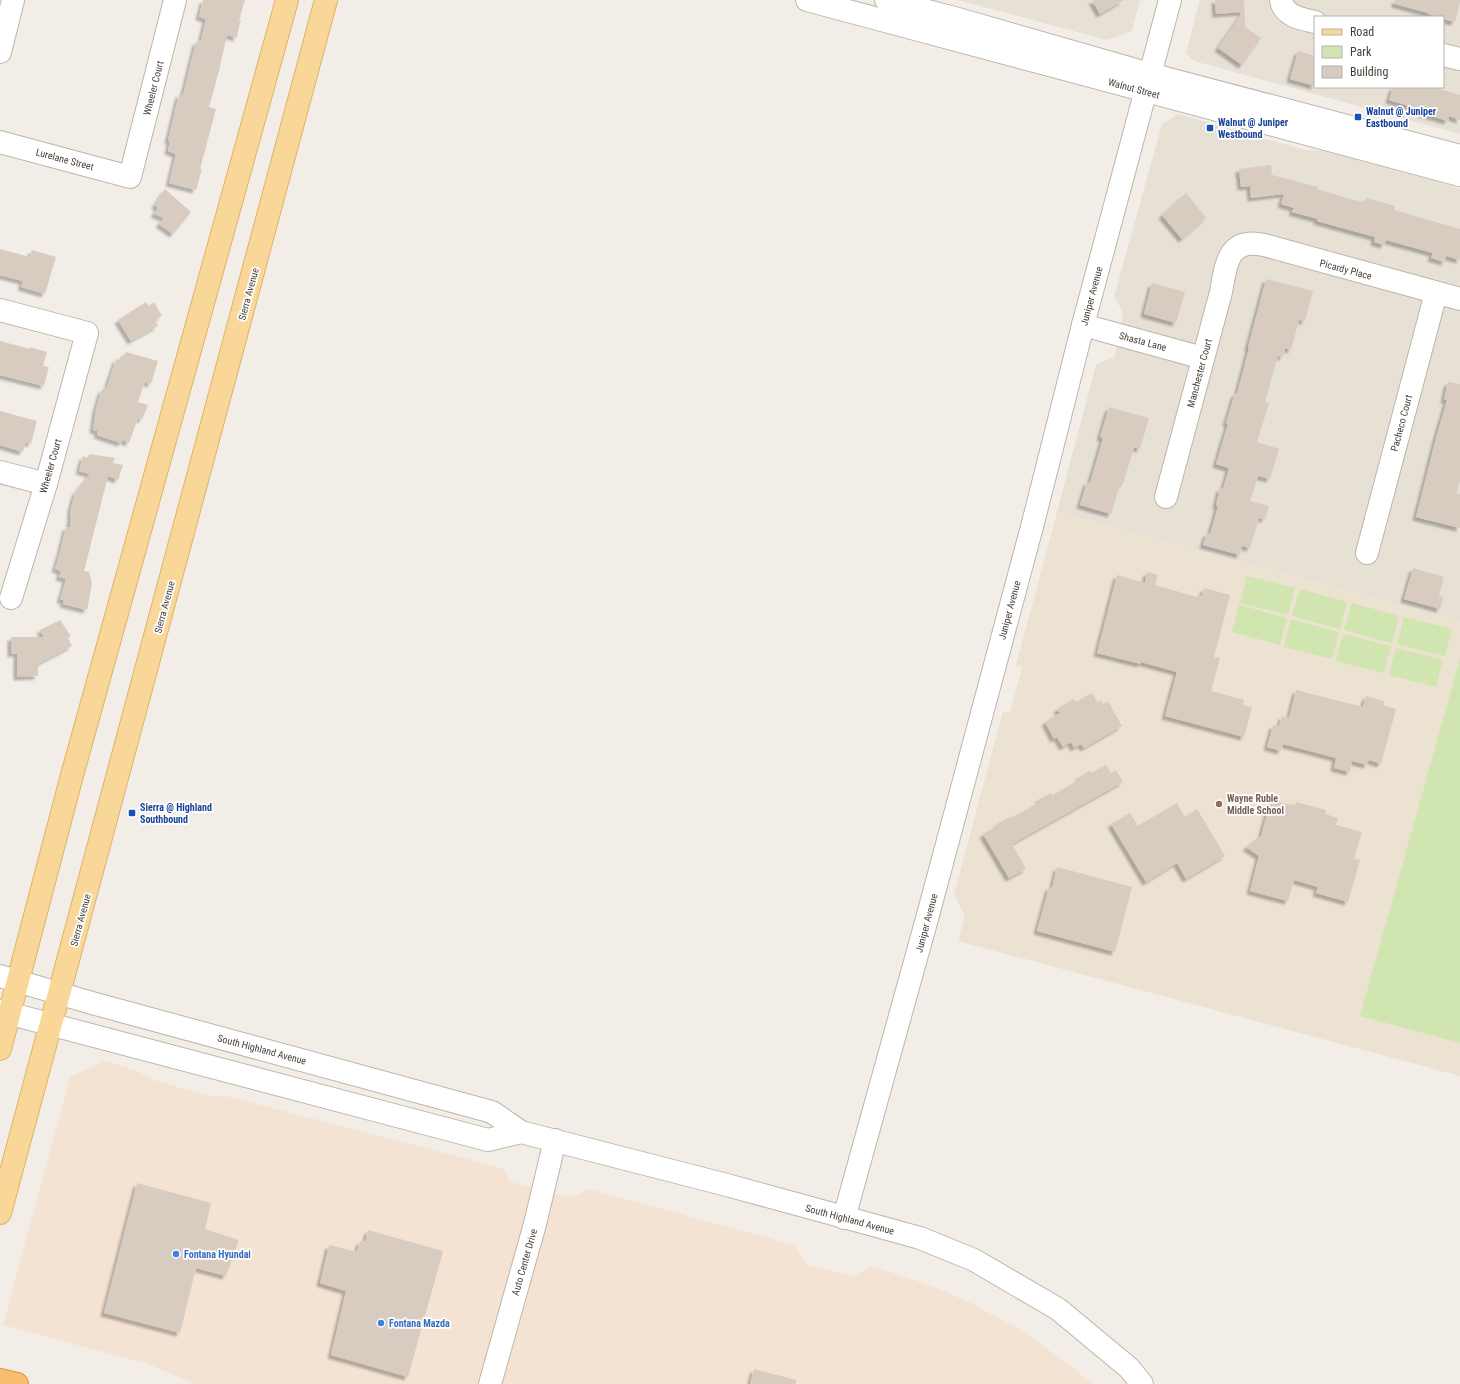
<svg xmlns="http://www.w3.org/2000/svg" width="1460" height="1384" viewBox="0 0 1460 1384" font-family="'Roboto Condensed',sans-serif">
	<defs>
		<filter id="shadow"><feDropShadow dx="-3.5" dy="3.5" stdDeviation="1" flood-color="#0004"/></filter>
	</defs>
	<rect width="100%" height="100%" fill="#f2eee7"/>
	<g fill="#e6e0d5" fill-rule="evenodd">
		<path d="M 958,0 L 1140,0 L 1132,31 L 1107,40 Z"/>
		<path d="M 1200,0 L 1460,0 L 1460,134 L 1194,61 L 1186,53 ZM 1315,17 L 1443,17 L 1443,87 L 1315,87 Z"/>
		<path d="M 1178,114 L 1305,150 L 1323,151 L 1449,183 L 1460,189 L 1460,621 L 1057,512 L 1096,365 L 1103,361 L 1114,358 L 1123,312 L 1114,297 L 1162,124 Z"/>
	</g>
	<path fill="#f4e3d2" d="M 105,1061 L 137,1071 L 151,1079 L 209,1096 L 226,1096 L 502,1168 L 511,1182 L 571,1197 L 589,1189 L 794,1245 L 808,1265 L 854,1276 L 872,1266 L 935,1287 L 973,1304 L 1019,1329 L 1063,1360 L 1092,1384 L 195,1384 L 148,1364 L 3,1325 L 70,1077 Z"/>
	<path fill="#ebe2d1" d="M 1057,512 L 1460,621 L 1460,1076 L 958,941 L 965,916 L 954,895 L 1003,711 L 1010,712 L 1022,667 L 1016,665 Z"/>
	<g fill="#d1e5b1">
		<path d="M 1247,576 L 1295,588 L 1288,615 L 1240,603 Z"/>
		<path d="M 1300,589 L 1347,602 L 1340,629 L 1292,616 Z"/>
		<path d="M 1352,603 L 1399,616 L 1392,643 L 1344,630 Z"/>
		<path d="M 1239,605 L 1287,618 L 1280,645 L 1232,632 Z"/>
		<path d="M 1404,617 L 1452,629 L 1445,656 L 1397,644 Z"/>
		<path d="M 1291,619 L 1339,632 L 1332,659 L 1284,647 Z"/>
		<path d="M 1343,634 L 1391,646 L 1384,673 L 1336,661 Z"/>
		<path d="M 1396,648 L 1443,660 L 1436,687 L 1389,675 Z"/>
		<path d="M 1460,659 L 1460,1043 L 1360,1016 Z"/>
	</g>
	<g fill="#d7ccbf" filter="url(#shadow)">
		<path d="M 203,0 L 245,0 L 239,20 L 241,20 L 238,31 L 237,38 L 227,35 L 219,71 L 209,107 L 216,109 L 200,169 L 202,169 L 196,190 L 169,183 L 176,154 L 168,151 L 170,141 L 168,140 L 179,94 L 183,95 L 196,42 L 201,40 L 206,19 L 199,17 Z"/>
		<path d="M 1092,0 L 1124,0 L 1100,14 Z"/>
		<path d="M 1215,0 L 1244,0 L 1245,27 L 1261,38 L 1242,65 L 1218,48 L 1243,12 L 1216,14 Z"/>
		<path d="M 1395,0 L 1460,0 L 1460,2 L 1455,22 L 1443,19 L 1443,17 L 1437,17 L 1428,14 L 1428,13 L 1395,4 Z"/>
		<path d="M 1298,51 L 1315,56 L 1315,86 L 1290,79 Z"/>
		<path d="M 1393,87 L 1433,87 L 1460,95 L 1460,120 L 1449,116 L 1448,121 L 1421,113 L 1422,110 L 1389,100 Z"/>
		<path d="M 1271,165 L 1272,175 L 1318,187 L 1317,189 L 1364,203 L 1366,198 L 1395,206 L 1394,210 L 1460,229 L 1460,260 L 1446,256 L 1445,262 L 1431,258 L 1433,253 L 1386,240 L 1384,245 L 1374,242 L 1375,237 L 1317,221 L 1318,219 L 1292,212 L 1294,208 L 1281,204 L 1284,194 L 1251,198 L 1250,186 L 1241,187 L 1239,169 Z"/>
		<path d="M 165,189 L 191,212 L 173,234 L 159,224 L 164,218 L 154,214 L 158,208 L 155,205 Z"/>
		<path d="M 1186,193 L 1206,218 L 1182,239 L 1162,215 Z"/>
		<path d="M 0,249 L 30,257 L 32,250 L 56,257 L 45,294 L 21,287 L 23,281 L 0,275 Z"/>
		<path d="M 1266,279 L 1313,291 L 1305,321 L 1299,320 L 1291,350 L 1285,348 L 1283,357 L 1278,356 L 1265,402 L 1269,403 L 1257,442 L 1279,449 L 1270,479 L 1258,476 L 1250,501 L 1269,506 L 1265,519 L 1259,518 L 1250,548 L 1242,546 L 1240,555 L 1203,545 L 1207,533 L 1210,534 L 1218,506 L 1216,505 L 1220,488 L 1223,489 L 1229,468 L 1216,464 L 1228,424 L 1226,423 L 1235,393 L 1237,394 L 1249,348 L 1248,347 Z"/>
		<path d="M 1152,283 L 1185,292 L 1176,323 L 1144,314 Z"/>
		<path d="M 146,302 L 149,306 L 154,302 L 162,316 L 155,320 L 158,326 L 131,341 L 118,320 Z"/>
		<path d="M 0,341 L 30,349 L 30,347 L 47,352 L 43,366 L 49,367 L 44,386 L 0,375 Z"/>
		<path d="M 126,352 L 158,361 L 151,384 L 145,382 L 138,402 L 148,405 L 142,420 L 138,418 L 129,443 L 123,440 L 121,443 L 97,435 L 98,431 L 93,430 L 96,409 L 101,391 L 107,387 L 116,359 L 121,360 Z"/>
		<path d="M 1448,382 L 1460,384 L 1460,481 L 1456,493 L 1460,494 L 1460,528 L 1416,517 L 1436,438 L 1447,400 L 1444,400 Z"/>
		<path d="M 1109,407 L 1149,418 L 1140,449 L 1134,447 L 1123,484 L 1120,484 L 1111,514 L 1080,505 L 1087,482 L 1090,483 L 1103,438 L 1100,437 Z"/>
		<path d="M 0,411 L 37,421 L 31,444 L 26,442 L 23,452 L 0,445 Z"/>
		<path d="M 89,454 L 115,458 L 113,463 L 123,465 L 118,480 L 108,476 L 84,571 L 89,572 L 92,584 L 87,610 L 63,604 L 64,600 L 60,600 L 66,579 L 59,577 L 61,571 L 55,569 L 60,552 L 66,527 L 70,527 L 71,508 L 75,493 L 90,474 L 79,471 L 83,456 L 88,458 Z"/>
		<path d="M 1413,568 L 1444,577 L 1439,596 L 1443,597 L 1440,609 L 1404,599 Z"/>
		<path d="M 1147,572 L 1158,575 L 1155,585 L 1197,597 L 1198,595 L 1202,596 L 1204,588 L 1230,595 L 1214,657 L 1220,658 L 1211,691 L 1244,700 L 1243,705 L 1252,707 L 1244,737 L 1165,716 L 1177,672 L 1141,662 L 1141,664 L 1097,653 L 1117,575 L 1145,583 Z"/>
		<path d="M 60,620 L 71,636 L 68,638 L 72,646 L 38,664 L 38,676 L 17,677 L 17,653 L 11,654 L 11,637 L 44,637 L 40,630 Z"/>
		<path d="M 1296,690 L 1363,707 L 1366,696 L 1384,701 L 1383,705 L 1396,709 L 1381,764 L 1369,760 L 1367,765 L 1352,761 L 1350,772 L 1334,768 L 1336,758 L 1283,744 L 1281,751 L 1267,747 L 1273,725 L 1279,726 L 1282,716 L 1289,718 Z"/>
		<path d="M 1092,693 L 1097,702 L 1101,700 L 1103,704 L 1108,701 L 1122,726 L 1084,748 L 1081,744 L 1074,748 L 1071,742 L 1063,747 L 1057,737 L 1054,739 L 1045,722 L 1060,713 L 1057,709 L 1074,699 L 1076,702 Z"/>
		<path d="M 1106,765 L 1111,773 L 1116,770 L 1123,782 L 1012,844 L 1026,869 L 1009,878 L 983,834 L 998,826 L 997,824 L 1010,817 L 1011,818 L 1040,802 L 1038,800 L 1051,793 L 1052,796 L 1080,779 L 1079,777 L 1090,771 L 1092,773 Z"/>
		<path d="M 1271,800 L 1295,806 L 1296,802 L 1326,810 L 1325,814 L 1338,818 L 1336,825 L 1362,832 L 1354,859 L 1360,860 L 1348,902 L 1316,893 L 1318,887 L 1294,880 L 1288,901 L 1250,891 L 1259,856 L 1246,847 L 1261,836 Z"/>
		<path d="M 1177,803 L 1185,817 L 1197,809 L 1225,856 L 1186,879 L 1177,863 L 1146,882 L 1111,824 L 1130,813 L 1138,826 Z"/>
		<path d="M 1057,867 L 1132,887 L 1115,952 L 1037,931 L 1049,887 L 1052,888 Z"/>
		<path d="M 137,1183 L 211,1203 L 205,1229 L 239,1240 L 226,1276 L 196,1268 L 180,1333 L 104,1313 Z"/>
		<path d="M 368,1230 L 443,1251 L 408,1377 L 331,1355 L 346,1291 L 320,1283 L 329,1245 L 357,1252 L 360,1241 L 365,1242 Z"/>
		<path d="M 754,1369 L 796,1380 L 796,1384 L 750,1384 Z"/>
	</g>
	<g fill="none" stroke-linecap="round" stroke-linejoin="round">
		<defs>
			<g id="minor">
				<path d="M 807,0 L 1460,175"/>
				<path d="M 886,0 L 958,19 L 1150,74 L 1460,156"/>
				<path d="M 1281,0 C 1283,16 1302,19 1315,22"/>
				<path d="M 0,52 L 13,0"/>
				<path d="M 1443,55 L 1460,59"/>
				<path d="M 0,142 L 130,177 L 175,0"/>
				<path d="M 0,310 L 87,333 L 46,484 L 11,598"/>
				<path d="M 1083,325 L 1203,358"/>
				<path d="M 0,472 L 46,484"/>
				<path d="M 1166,497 L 1221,292 C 1226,264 1228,237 1264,245 L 1460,299"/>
				<path d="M 1367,553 L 1436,293"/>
				<path d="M 0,976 L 92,1003 L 492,1112 L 521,1132 L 723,1184 L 873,1225 L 920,1238 L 974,1260 L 1058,1309 L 1129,1368 L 1142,1384"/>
				<path d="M 0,1011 L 488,1140 L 521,1132"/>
				<path d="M 844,1218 L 928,915 L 1033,523 L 1083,325 L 1170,0"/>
				<path d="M 490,1384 L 535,1224 L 555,1140"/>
			</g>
			<g id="major">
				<path d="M 0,1049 L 71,779 L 287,0"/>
				<path d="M 0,1213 L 326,0"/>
			</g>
			<path id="highway" d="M 0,1380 L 17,1384"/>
		</defs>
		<use href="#minor" stroke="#bdb5aa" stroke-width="24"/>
		<use href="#major" stroke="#deb369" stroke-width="24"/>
		<use href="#highway" stroke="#d6933d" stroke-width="24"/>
		<use href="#minor" stroke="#fff" stroke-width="22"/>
		<use href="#major" stroke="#f9d799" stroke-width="22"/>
		<use href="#highway" stroke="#f7bf6d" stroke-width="22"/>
	</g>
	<g fill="#1a4fb4" stroke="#fff" stroke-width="1.5">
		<rect x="1354" y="113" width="8" height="8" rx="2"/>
		<rect x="1206" y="124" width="8" height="8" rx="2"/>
		<rect x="128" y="809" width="8" height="8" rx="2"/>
	</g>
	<circle fill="#8d6e63" stroke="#fff" stroke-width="1.5" cx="1219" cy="804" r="4"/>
	<g fill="#3f7fe0" stroke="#fff" stroke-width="1.5">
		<circle cx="176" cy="1254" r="4"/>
		<circle cx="381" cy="1323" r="4"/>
	</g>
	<g text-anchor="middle" stroke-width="3.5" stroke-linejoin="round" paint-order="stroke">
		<g font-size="10" fill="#453e36" stroke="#fff">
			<text transform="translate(153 88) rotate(-76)" y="4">Wheeler Court</text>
			<text transform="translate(1134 88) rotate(15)" y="4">Walnut Street</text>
			<text transform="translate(65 159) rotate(15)" y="4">Lurelane Street</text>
			<text transform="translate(1346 269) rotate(15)" y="4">Picardy Place</text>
			<text transform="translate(248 294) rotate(-75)" y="4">Sierra Avenue</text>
			<text transform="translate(1091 296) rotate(-75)" y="4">Juniper Avenue</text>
			<text transform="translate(1143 341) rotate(15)" y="4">Shasta Lane</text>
			<text transform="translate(1199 373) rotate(-75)" y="4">Manchester Court</text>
			<text transform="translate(1401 423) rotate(-75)" y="4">Pacheco Court</text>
			<text transform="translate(50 466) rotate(-74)" y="4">Wheeler Court</text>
			<text transform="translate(164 607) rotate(-75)" y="4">Sierra Avenue</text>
			<text transform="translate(1009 610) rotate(-75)" y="4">Juniper Avenue</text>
			<text transform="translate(80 920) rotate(-75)" y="4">Sierra Avenue</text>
			<text transform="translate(926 923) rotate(-75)" y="4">Juniper Avenue</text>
			<text transform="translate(262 1049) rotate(15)" y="4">South Highland Avenue</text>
			<text transform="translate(850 1219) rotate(15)" y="4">South Highland Avenue</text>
			<text transform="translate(524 1262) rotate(-74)" y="4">Auto Center Drive</text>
		</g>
		<g font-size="10" font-weight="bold" fill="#164399" stroke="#fff" text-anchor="start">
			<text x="1366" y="115">Walnut @ Juniper<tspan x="1366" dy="12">Eastbound</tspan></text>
			<text x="1218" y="126">Walnut @ Juniper<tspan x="1218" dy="12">Westbound</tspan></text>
			<text x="140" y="811">Sierra @ Highland<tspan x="140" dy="12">Southbound</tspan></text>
		</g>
		<g font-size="10" font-weight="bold" fill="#785e54" stroke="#fff" text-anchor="start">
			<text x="1227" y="802">Wayne Ruble<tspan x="1227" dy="12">Middle School</tspan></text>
		</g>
		<g font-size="10" font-weight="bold" fill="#366cbe" stroke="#fff" text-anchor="start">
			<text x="184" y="1258">Fontana Hyundai</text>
			<text x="389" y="1327">Fontana Mazda</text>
		</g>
	</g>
	<rect x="1314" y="16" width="130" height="72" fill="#ffffff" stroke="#b5b2af"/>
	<rect x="1322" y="29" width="20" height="6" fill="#f9d799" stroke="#b5b2af"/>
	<text x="1350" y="36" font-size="12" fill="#453e36">Road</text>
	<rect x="1322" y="46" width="20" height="12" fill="#d1e5b1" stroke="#b5b2af"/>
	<text x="1350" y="56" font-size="12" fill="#453e36">Park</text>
	<rect x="1322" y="66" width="20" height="12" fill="#d7ccbf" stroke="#b5b2af"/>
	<text x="1350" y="76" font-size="12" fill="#453e36">Building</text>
</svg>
